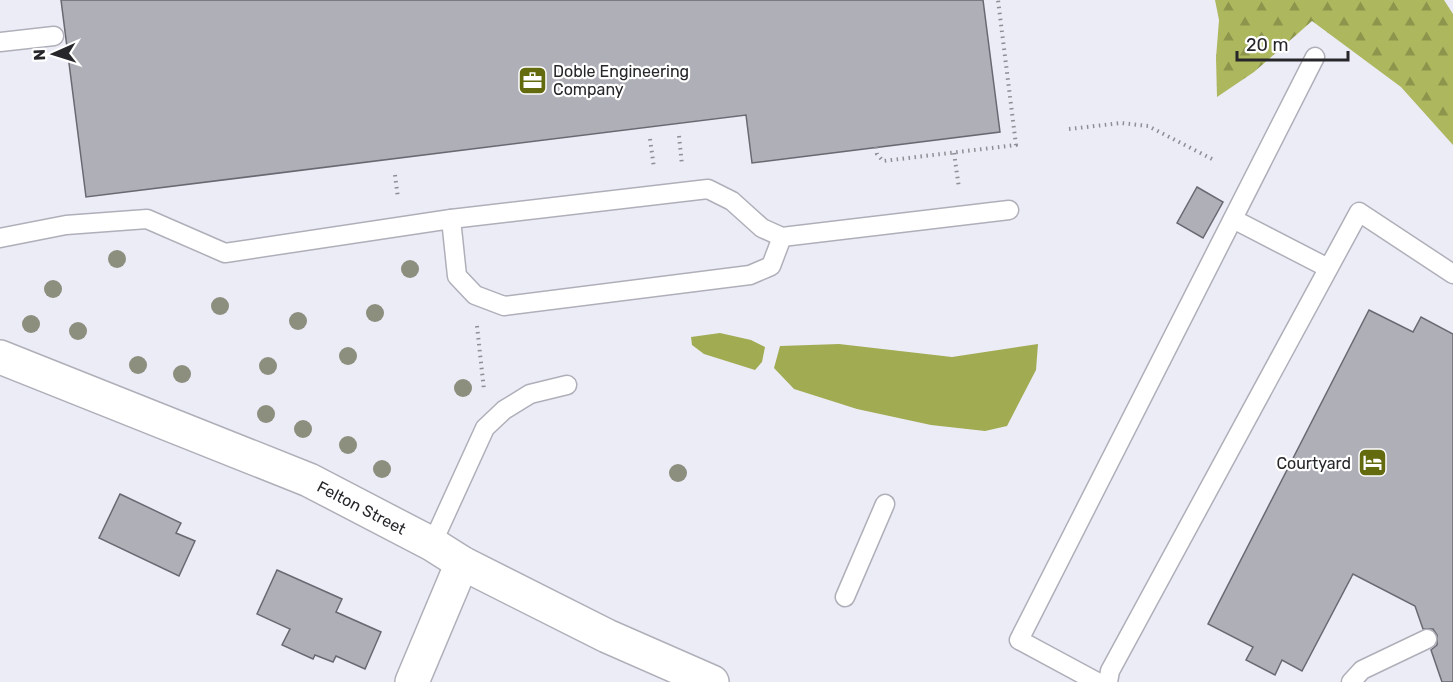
<svg xmlns="http://www.w3.org/2000/svg" width="1453" height="682" viewBox="0 0 1453 682" font-family="Rubik,sans-serif">
	<defs>
		<pattern id="forest-firs" width="22" height="20" patternUnits="userSpaceOnUse" patternTransform="scale(1.5)"><rect width="22" height="20" fill="#adb75d"/><path d="M5 1l3.5 6h-7zM16 11l3.5 6h-7z" fill="#8d954d"/></pattern>
	</defs>
	<rect width="100%" height="100%" fill="#ececf7"/>
	<path fill="url(#forest-firs)" d="M 1215,0 L 1444,0 L 1453,14 L 1453,145 L 1401,87 L 1312,21 L 1254,72 L 1217,97 L 1216,58 L 1219,20 Z"/>
	<g fill="#a1ab52">
		<path d="M 720,333 L 751,340 L 765,347 L 762,362 L 755,370 L 704,354 L 692,345 L 691,337 Z"/>
		<path d="M 839,344 L 952,357 L 1038,344 L 1036,370 L 1007,426 L 985,431 L 931,425 L 857,409 L 794,389 L 774,368 L 780,346 Z"/>
	</g>
	<g fill="#afafb8" stroke="#696972" stroke-width="1.5">
		<path d="M 61,0 L 983,0 L 1000,132 L 752,163 L 746,115 L 86,197 Z"/>
		<path d="M 1197,187 L 1223,202 L 1203,238 L 1177,223 Z"/>
		<path d="M 1369,310 L 1413,332 L 1421,317 L 1453,334 L 1453,682 L 1442,682 L 1431,650 L 1437,645 L 1437,635 L 1433,629 L 1423,629 L 1415,606 L 1353,574 L 1302,671 L 1282,660 L 1275,675 L 1246,660 L 1253,647 L 1208,624 Z"/>
		<path d="M 120,494 L 181,523 L 176,533 L 195,541 L 179,576 L 99,538 Z"/>
		<path d="M 277,570 L 342,599 L 336,612 L 381,632 L 365,669 L 336,656 L 333,662 L 315,655 L 313,659 L 282,645 L 290,629 L 257,614 Z"/>
	</g>
	<g fill="none" stroke-linecap="round" stroke-linejoin="round">
		<defs>
			<g id="lane">
				<path d="M 0,42 L 54,36"/>
				<path d="M 451,219 L 457,276 L 475,295 L 504,306 L 750,275 L 771,266 L 782,237"/>
				<path d="M 1233,219 L 1328,268"/>
				<path d="M 0,238 L 66,225 L 147,219 L 225,253 L 451,219 L 708,189 L 732,201 L 762,228 L 782,237 L 1009,210"/>
				<path d="M 432,544 L 485,428 L 504,410 L 530,394 L 567,385"/>
				<path d="M 845,597 L 885,504"/>
				<path d="M 1097,682 L 1019,640 L 1315,57"/>
				<path d="M 1108,682 L 1110,671 L 1359,212 L 1453,274"/>
				<path d="M 1351,682 L 1362,670 L 1427,639"/>
			</g>
			<path id="street" d="M 412,682 L 462,563"/>
			<g id="secondary">
				<path id="s1" d="M 0,357 L 309,480 L 432,544 L 462,563 L 607,636 L 712,682"/>
			</g>
		</defs>
		<use href="#lane" stroke="#afafb9" stroke-width="21"/>
		<use href="#street" stroke="#afafb9" stroke-width="36"/>
		<use href="#secondary" stroke="#afafb9" stroke-width="36"/>
		<g stroke="#8e8e95" stroke-width="4" stroke-dasharray="1.5 4.5" stroke-linecap="butt">
			<path d="M 1069,129 L 1121,123 L 1148,126 L 1212,159"/>
			<path d="M 679,136 L 682,165"/>
			<path d="M 650,139 L 654,168"/>
			<path d="M 876,147 L 877,154 L 883,161 L 1016,145 L 998,0"/>
			<path d="M 954,153 L 959,188"/>
			<path d="M 395,175 L 398,198"/>
			<path d="M 477,326 L 484,390"/>
		</g>
		<use href="#lane" stroke="#fff" stroke-width="18"/>
		<use href="#street" stroke="#fff" stroke-width="33"/>
		<use href="#secondary" stroke="#fff" stroke-width="33"/>
	</g>
	<g fill="#8c8e7e">
		<circle cx="117" cy="259" r="9"/>
		<circle cx="410" cy="269" r="9"/>
		<circle cx="53" cy="289" r="9"/>
		<circle cx="220" cy="306" r="9"/>
		<circle cx="375" cy="313" r="9"/>
		<circle cx="298" cy="321" r="9"/>
		<circle cx="31" cy="324" r="9"/>
		<circle cx="78" cy="331" r="9"/>
		<circle cx="348" cy="356" r="9"/>
		<circle cx="138" cy="365" r="9"/>
		<circle cx="268" cy="366" r="9"/>
		<circle cx="182" cy="374" r="9"/>
		<circle cx="463" cy="388" r="9"/>
		<circle cx="266" cy="414" r="9"/>
		<circle cx="303" cy="429" r="9"/>
		<circle cx="348" cy="445" r="9"/>
		<circle cx="382" cy="469" r="9"/>
		<circle cx="678" cy="473" r="9"/>
	</g>
	<defs>
		<symbol id="office-square" viewBox="-11 -11 22 22"><rect x="-9" y="-9" width="18" height="18" rx="4" fill="#646b0f" stroke="#fff"/><path d="M-6-3h4V-5.5h4V-3h4V5H-6ZM-1-4.5V-3h2v-1.5ZM-6 0V1H6V0Z" fill="#fff"/></symbol>
		<symbol id="hotel-square" viewBox="-11 -11 22 22"><rect x="-9" y="-9" width="18" height="18" rx="4" fill="#646b0f" stroke="#fff"/><path d="M-6-4.5h1.5V1H6V5H4.5V3h-9V5H-6ZM-4 0a1.8 1.8 0 1 1 3.6 0ZM.5 0V-2.5h3Q6-2.5 6 0Z" fill="#fff"/></symbol>
	</defs>
	<g fill-rule="evenodd">
		<use href="#office-square" x="516" y="64" width="33" height="33"/>
		<use href="#hotel-square" x="1356" y="446" width="33" height="33"/>
	</g>
	<g text-anchor="middle" stroke-width="4.5" stroke-linejoin="round" paint-order="stroke">
		<g font-size="16" fill="#27272b" stroke="#fff" text-anchor="start">
			<text x="553" y="77">Doble Engineering<tspan x="553" dy="18">Company</tspan></text>
			<text x="1351" y="469" text-anchor="end">Courtyard</text>
		</g>
		<g font-size="16" fill="#27272b" stroke="#fff">
			<text dy="6" stroke="none"><textPath href="#s1" startOffset="392">Felton Street</textPath></text>
		</g>
	</g>
	<g transform="translate(54 54) rotate(267)" stroke="#ffffff" stroke-width="4.5" paint-order="stroke">
	<path d="M0-4.5L10 22L0 15L-10 22Z" fill="#27272b"/>
	<text y="-9" font-size="16" font-weight="bold" text-anchor="middle" fill="#27272b">N</text>
	</g>
	<path d="M1237 51v9h111v-9" fill="none" stroke="#27272b" stroke-width="3"/>
	<text x="1246" y="51" font-size="18" fill="#27272b" stroke="#ffffff" stroke-width="4.5" paint-order="stroke">20 m</text>
</svg>
